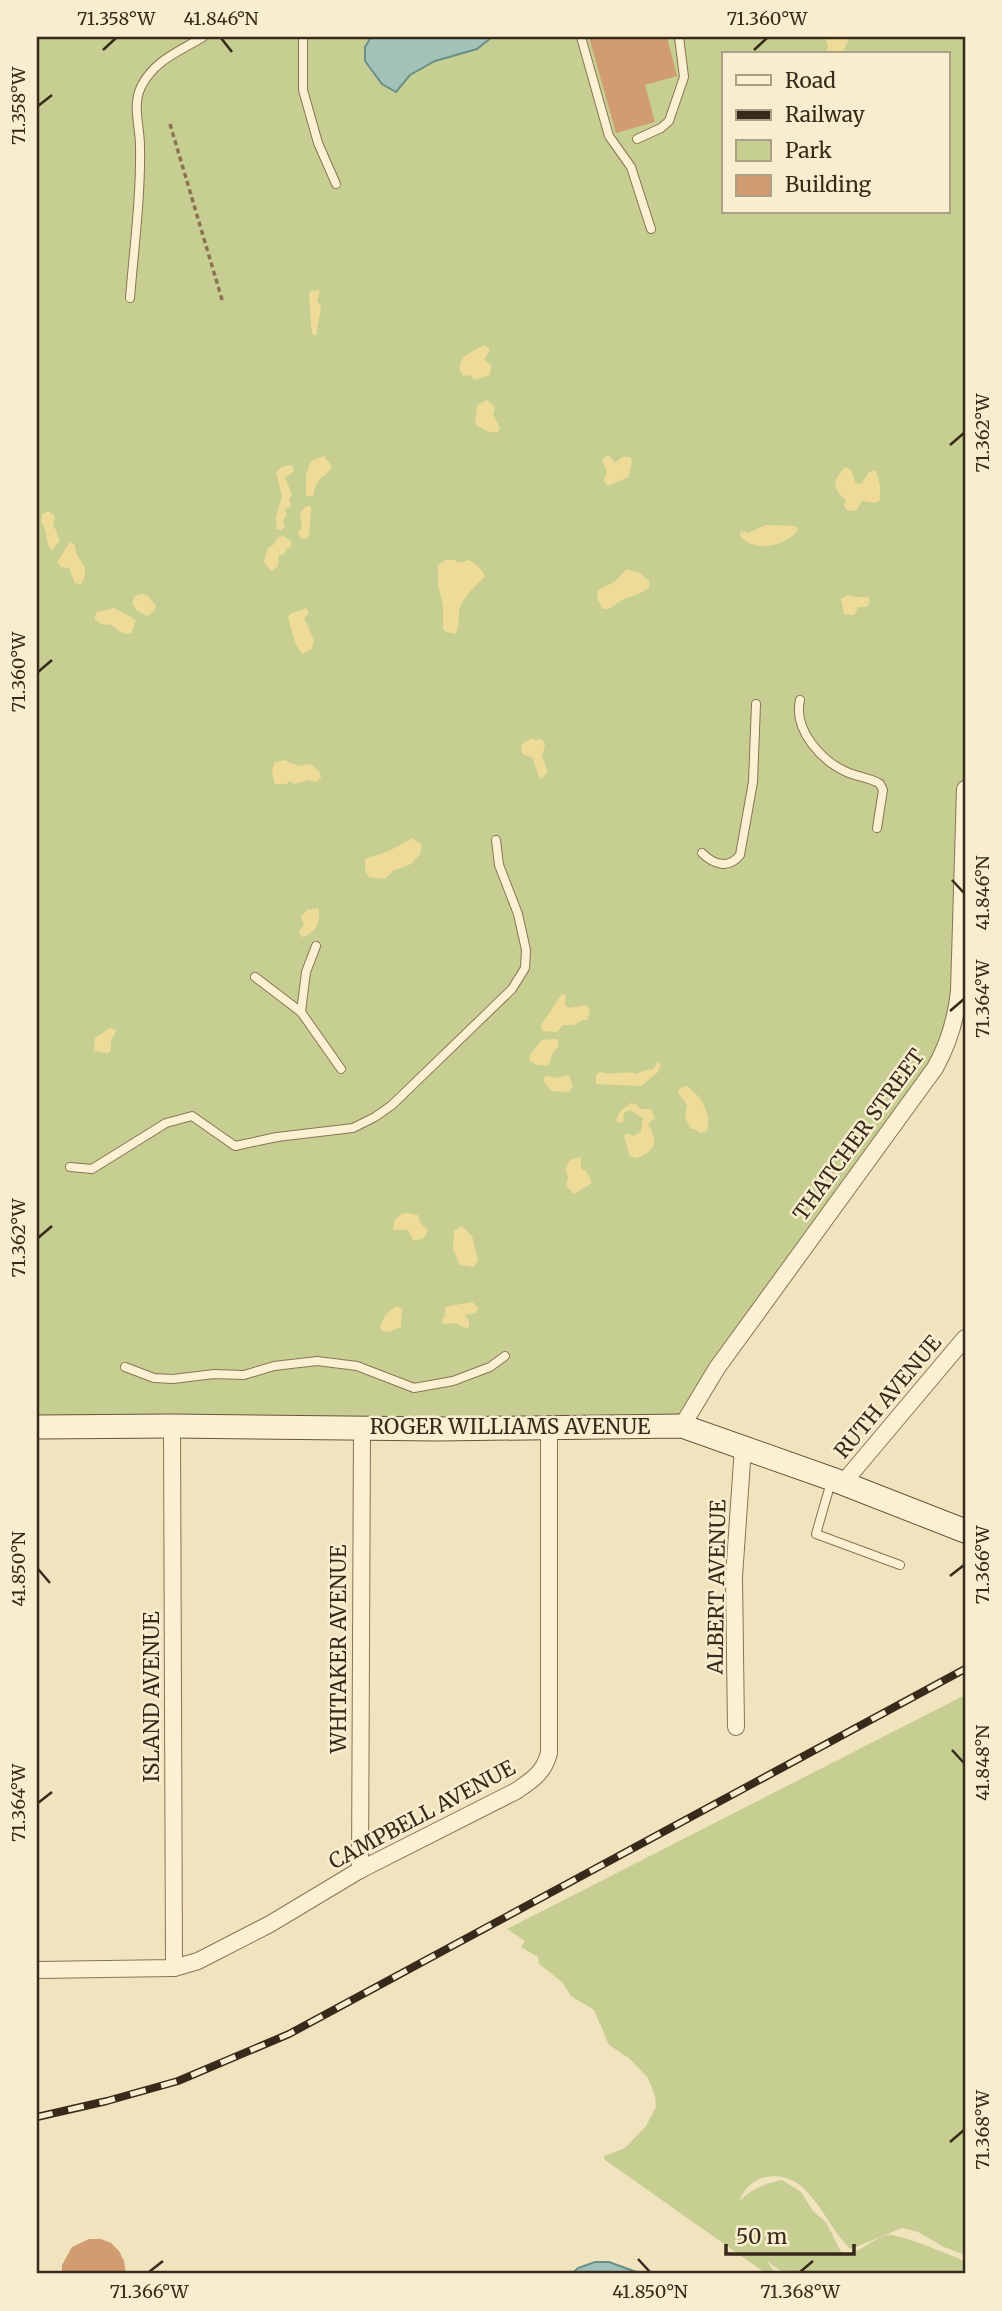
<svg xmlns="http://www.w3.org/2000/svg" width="1002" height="2311" viewBox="0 0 1002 2311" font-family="Merriweather,serif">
	<rect width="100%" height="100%" fill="#f1e3be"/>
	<g fill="#c6cf91" fill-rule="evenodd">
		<path d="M 37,37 L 965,37 L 965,984 L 958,1033 L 687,1421 L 37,1415 ZM 724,54 L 948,54 L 948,212 L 724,212 Z"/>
		<path d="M 965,1695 L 965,2255 L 944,2247 L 918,2232 L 902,2228 L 851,2249 C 824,2226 811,2169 766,2177 C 752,2180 744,2189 739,2202 C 747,2191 766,2183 782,2180 L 801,2192 L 813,2211 L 826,2222 L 842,2254 C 860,2254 871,2239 887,2235 C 897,2232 952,2256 965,2261 L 965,2274 L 785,2274 L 767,2261 L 776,2274 L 767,2274 L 605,2160 L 604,2156 L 625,2148 L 646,2126 L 656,2107 L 655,2096 L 648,2078 L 630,2059 L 609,2045 L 594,2010 L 571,1996 L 562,1982 L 539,1964 L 538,1957 L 521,1947 L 525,1941 L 507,1929 Z"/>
	</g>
	<g fill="#efdb98">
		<path d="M 825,37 L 850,37 L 842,54 L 826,54 L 828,46 Z"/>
		<path d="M 320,290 L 317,301 L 321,306 L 316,336 L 312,334 L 309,295 L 311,291 Z"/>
		<path d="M 484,345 L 490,349 L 484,360 L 491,365 L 490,375 L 475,380 L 470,375 L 463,376 L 459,368 L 463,357 Z"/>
		<path d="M 487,400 L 495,407 L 493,415 L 500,428 L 497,433 L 486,431 L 475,424 L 477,405 Z"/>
		<path d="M 608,455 L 615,463 L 622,457 L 630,457 L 632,461 L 629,477 L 608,486 L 604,480 L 607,472 L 602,460 Z"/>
		<path d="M 324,456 L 332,467 C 321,482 318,474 313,496 L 306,496 L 306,475 L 311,461 Z"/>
		<path d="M 292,465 L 294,471 L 285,478 L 292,494 L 289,499 L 291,506 L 285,510 L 287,515 L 283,521 L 285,527 L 281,530 L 277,529 L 276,517 L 282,496 L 276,472 L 282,467 Z"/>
		<path d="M 846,467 L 852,471 L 855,483 L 861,484 L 869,472 L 876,470 L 880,486 L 880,500 L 875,503 L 862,501 L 856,511 L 847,510 L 844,506 L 846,500 C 832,490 832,479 846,467 Z"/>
		<path d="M 306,506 L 310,506 L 311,509 L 309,536 L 305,539 L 300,538 L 298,533 L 302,527 L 300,513 Z"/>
		<path d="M 48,511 L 55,516 L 53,524 L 60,540 L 52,551 C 45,543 48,530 41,521 L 42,514 Z"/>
		<path d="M 766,525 L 796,526 L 798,530 C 787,546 752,554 740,535 L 741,531 L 748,533 Z"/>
		<path d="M 283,536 L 291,541 L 291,547 L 286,549 L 285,554 L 279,555 L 278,566 L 271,571 L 264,562 L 268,548 L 273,545 L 278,537 Z"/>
		<path d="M 70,542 L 75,545 C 75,563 93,563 81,585 L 75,583 L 69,568 L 61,567 L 57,562 Z"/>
		<path d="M 446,560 L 456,560 L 457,563 L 469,560 L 479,567 L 485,576 C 476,586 462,596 459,612 C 458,621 460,627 455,634 L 446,632 L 443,628 L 443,605 L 438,585 L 438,565 Z"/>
		<path d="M 627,569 L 640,573 L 649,581 L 649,588 C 641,594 631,596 623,600 C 614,603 613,610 603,609 L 597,598 L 598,590 L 614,582 Z"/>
		<path d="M 142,594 L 148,596 L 156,606 L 154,611 L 148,616 L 137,611 L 132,603 L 135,596 Z"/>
		<path d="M 847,595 L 856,597 L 868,597 L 870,601 L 867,607 L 858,607 L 854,615 L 844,614 L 841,599 Z"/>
		<path d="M 114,608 L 136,620 L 132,632 C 125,637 117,630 112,625 L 101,624 L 94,619 L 97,612 Z"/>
		<path d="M 306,608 L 309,613 L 304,618 L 314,640 L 312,649 L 302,654 L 295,642 L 288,618 L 290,614 Z"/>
		<path d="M 532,738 L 535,740 L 542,739 L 545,745 L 542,756 L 548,773 L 540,779 L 532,757 L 524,755 L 521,751 L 522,744 Z"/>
		<path d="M 284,760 L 298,766 L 310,764 L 319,771 L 321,778 L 317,782 L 308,780 L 295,784 L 289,781 L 287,784 L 275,784 L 272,773 L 274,763 Z"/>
		<path d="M 413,838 L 422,845 L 420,854 L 411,864 L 393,871 L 385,879 L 369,877 L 365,870 L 365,859 L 389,851 Z"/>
		<path d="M 318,908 C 322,921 315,935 301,937 L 299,931 L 304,925 L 301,917 L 307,910 Z"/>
		<path d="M 562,994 L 566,995 L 565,1004 L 569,1008 L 586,1005 L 590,1010 L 587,1020 L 583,1020 L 574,1025 L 563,1025 L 557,1032 L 542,1031 L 541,1025 Z"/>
		<path d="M 110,1028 L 117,1030 L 111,1040 L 111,1051 L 108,1053 L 94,1051 L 95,1038 Z"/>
		<path d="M 557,1039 L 559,1046 L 553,1052 L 548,1066 L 537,1065 L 529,1060 L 531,1053 L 542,1040 Z"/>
		<path d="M 658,1062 L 661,1065 L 657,1073 L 641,1086 L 596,1084 L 596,1075 L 600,1072 C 612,1076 624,1070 636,1074 L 642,1071 L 653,1069 Z"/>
		<path d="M 569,1075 L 573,1086 L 569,1092 L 552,1091 L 544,1082 L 544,1078 L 548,1076 L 556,1078 Z"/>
		<path d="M 686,1086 C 701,1095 712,1113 707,1131 L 699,1133 L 696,1129 L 691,1129 L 685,1117 L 687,1105 L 678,1092 L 680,1088 Z"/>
		<path d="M 631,1103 L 636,1104 L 640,1109 L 651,1109 L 655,1118 L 648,1124 C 658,1141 657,1151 636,1158 L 630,1156 L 624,1137 L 627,1133 L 633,1136 L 641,1132 L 643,1118 L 630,1110 L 624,1113 L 623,1122 L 618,1123 L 616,1120 L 621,1110 Z"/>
		<path d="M 581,1157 L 581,1168 L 587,1172 L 592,1183 L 574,1194 L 566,1186 L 568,1177 L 565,1169 L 570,1160 Z"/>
		<path d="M 408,1213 L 418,1215 L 419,1221 L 428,1231 L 424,1238 L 414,1241 L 408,1230 L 393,1230 L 394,1221 L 401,1214 Z"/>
		<path d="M 462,1226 L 472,1236 L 478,1260 L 474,1267 L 460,1265 L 453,1249 L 454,1231 Z"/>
		<path d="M 472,1302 L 479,1308 L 475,1313 L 465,1315 L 469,1321 L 469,1327 L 465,1328 L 456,1323 L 443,1324 L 442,1319 L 445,1316 L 445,1307 Z"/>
		<path d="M 396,1306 L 402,1309 L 401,1327 L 389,1332 L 382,1331 L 380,1326 L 386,1314 Z"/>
	</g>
	<g fill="#a2c2b9" stroke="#689087" stroke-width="2">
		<path d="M 371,37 L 492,37 L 477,49 L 435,61 L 410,75 L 396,92 L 382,84 L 365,61 L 365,47 Z"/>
		<path d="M 595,2262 L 609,2262 L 642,2274 L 572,2274 L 578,2268 Z"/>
	</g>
	<g fill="#d19c71">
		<path d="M 589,37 L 667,37 L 677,76 L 645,85 L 655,122 L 616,133 Z"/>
		<path d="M 89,2239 L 101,2239 L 111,2243 L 119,2251 L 124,2261 L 126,2274 L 62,2274 L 62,2265 L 72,2247 Z"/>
	</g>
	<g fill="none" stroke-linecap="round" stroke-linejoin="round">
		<defs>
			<g id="lane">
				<path d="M 303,37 L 303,90 L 318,143 L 336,184"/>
				<path d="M 581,37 L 609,136 L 631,167 L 651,229"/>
				<path d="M 637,139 L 661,128 L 669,121 L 684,77 L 679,37"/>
				<path d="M 130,298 C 134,248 141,196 140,146 C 140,127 132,105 141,87 C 153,61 180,51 203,37"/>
				<path d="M 800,700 C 793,730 822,762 849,773 C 859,777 871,778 880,784 L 883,790 L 877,828"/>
				<path d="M 702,853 C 714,865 729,869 740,855 L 753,782 L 756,704"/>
				<path d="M 255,977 L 301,1012 L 341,1069"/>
				<path d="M 301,1012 L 306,972 L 316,946"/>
				<path d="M 70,1167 L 92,1169 L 166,1123 L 192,1116 L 235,1146 L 277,1137 L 353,1128 L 375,1117 L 392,1105 L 512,989 L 525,968 L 526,950 L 518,914 L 499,865 L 496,840"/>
				<path d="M 125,1367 L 154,1378 L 173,1379 L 214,1374 L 244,1375 L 274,1366 L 317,1361 L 357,1366 L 414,1388 L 453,1381 L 490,1367 L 505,1356"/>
				<path d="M 831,1482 L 816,1534 L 900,1565"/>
			</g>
			<g id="street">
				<path d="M 172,1426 L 174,1968"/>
				<path d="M 682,1426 L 717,1368 L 935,1068 C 949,1043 956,1020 959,991 L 965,789"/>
				<path d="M 843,1483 L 965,1338"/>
				<path d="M 736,1727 L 734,1577 L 743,1447"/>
				<path d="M 360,1870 L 362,1428"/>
				<path d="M 37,1970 L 174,1968 L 198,1961 L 270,1924 L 360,1870 L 516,1791 C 532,1780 544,1773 549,1753 L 549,1428"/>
			</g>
			<path id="secondary" d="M 37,1427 L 172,1426 L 438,1429 L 682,1426 L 832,1479 L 965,1531"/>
		</defs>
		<use href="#lane" stroke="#8a7355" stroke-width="10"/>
		<use href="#street" stroke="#8a7355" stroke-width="18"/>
		<use href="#secondary" stroke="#6b5439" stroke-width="25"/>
		<path stroke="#8a7355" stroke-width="3.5" stroke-dasharray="5 3.5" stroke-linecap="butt" d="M 170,124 L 223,303"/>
		<use href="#lane" stroke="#fbf0d1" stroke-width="8"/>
		<use href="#street" stroke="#fbf0d1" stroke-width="16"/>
		<use href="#secondary" stroke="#fbf0d1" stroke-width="23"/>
		<defs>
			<path id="rail" d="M 37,2117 L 107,2101 L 178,2081 L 289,2034 L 965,1669"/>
		</defs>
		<use href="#rail" stroke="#382a1b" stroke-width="8"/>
		<use href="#rail" stroke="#f8edce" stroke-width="5" stroke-dasharray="16" stroke-linecap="butt"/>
	</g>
	<path fill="none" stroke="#382a1b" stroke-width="2.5" d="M 221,38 L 232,52M 103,50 L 116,38M 754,50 L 767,38M 38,106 L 52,95M 950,445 L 964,433M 38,672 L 52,660M 952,880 L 964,893M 950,1011 L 964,999M 38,1238 L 52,1226M 38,1569 L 50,1583M 950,1576 L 964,1565M 952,1750 L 964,1763M 38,1803 L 52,1792M 950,2142 L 964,2130M 638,2259 L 650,2272M 149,2272 L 163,2261M 800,2272 L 813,2261"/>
	<g text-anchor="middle" stroke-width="5" stroke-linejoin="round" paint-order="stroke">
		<g font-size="21" fill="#382a1b" stroke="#f8edce">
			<text transform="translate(859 1135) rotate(-54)" y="7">THATCHER STREET</text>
			<text transform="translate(888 1397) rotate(-50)" y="7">RUTH AVENUE</text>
			<text x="510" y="1434">ROGER WILLIAMS AVENUE</text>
			<text transform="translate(717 1587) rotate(-89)" y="7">ALBERT AVENUE</text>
			<text transform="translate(339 1649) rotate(-90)" y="7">WHITAKER AVENUE</text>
			<text transform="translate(152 1697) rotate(-90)" y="7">ISLAND AVENUE</text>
			<text transform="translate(422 1815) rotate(-28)" y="7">CAMPBELL AVENUE</text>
		</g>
	</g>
	<rect width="1002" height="2311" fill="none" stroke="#f8edce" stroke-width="77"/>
	<rect x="722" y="52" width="228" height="161" fill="#f8edce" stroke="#ab9f86" stroke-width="2"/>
	<rect x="736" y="75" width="35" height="10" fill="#fbf0d1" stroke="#ab9f86" stroke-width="2"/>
	<text x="785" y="88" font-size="21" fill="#382a1b">Road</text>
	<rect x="736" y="110" width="35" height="10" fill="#382a1b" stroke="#ab9f86" stroke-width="2"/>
	<text x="785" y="122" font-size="21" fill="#382a1b">Railway</text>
	<rect x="736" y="140" width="35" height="21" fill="#c6cf91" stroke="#ab9f86" stroke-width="2"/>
	<text x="785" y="158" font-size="21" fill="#382a1b">Park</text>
	<rect x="736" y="175" width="35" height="21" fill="#d19c71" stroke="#ab9f86" stroke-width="2"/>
	<text x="785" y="192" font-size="21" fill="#382a1b">Building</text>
	<path d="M726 2244v10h128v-10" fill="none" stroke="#382a1b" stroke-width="3.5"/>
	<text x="736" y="2244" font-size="21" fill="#382a1b" stroke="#f8edce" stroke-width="5" paint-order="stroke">50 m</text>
	<rect x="38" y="38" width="926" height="2234" fill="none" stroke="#382a1b" stroke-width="2.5"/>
	<g font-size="18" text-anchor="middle" fill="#382a1b">
		<text x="116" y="25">71.358°W</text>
		<text x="221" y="25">41.846°N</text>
		<text x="767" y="25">71.360°W</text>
		<text transform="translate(19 106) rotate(-90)" y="6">71.358°W</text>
		<text transform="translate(983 433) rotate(-90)" y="6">71.362°W</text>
		<text transform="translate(19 672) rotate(-90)" y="6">71.360°W</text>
		<text transform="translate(983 893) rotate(-90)" y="6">41.846°N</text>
		<text transform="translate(983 999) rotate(-90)" y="6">71.364°W</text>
		<text transform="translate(19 1238) rotate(-90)" y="6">71.362°W</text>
		<text transform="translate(983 1565) rotate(-90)" y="6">71.366°W</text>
		<text transform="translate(19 1569) rotate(-90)" y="6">41.850°N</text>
		<text transform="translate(983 1763) rotate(-90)" y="6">41.848°N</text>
		<text transform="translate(19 1803) rotate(-90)" y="6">71.364°W</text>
		<text transform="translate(983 2130) rotate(-90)" y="6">71.368°W</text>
		<text x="149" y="2298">71.366°W</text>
		<text x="650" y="2298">41.850°N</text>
		<text x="800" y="2298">71.368°W</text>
	</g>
</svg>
